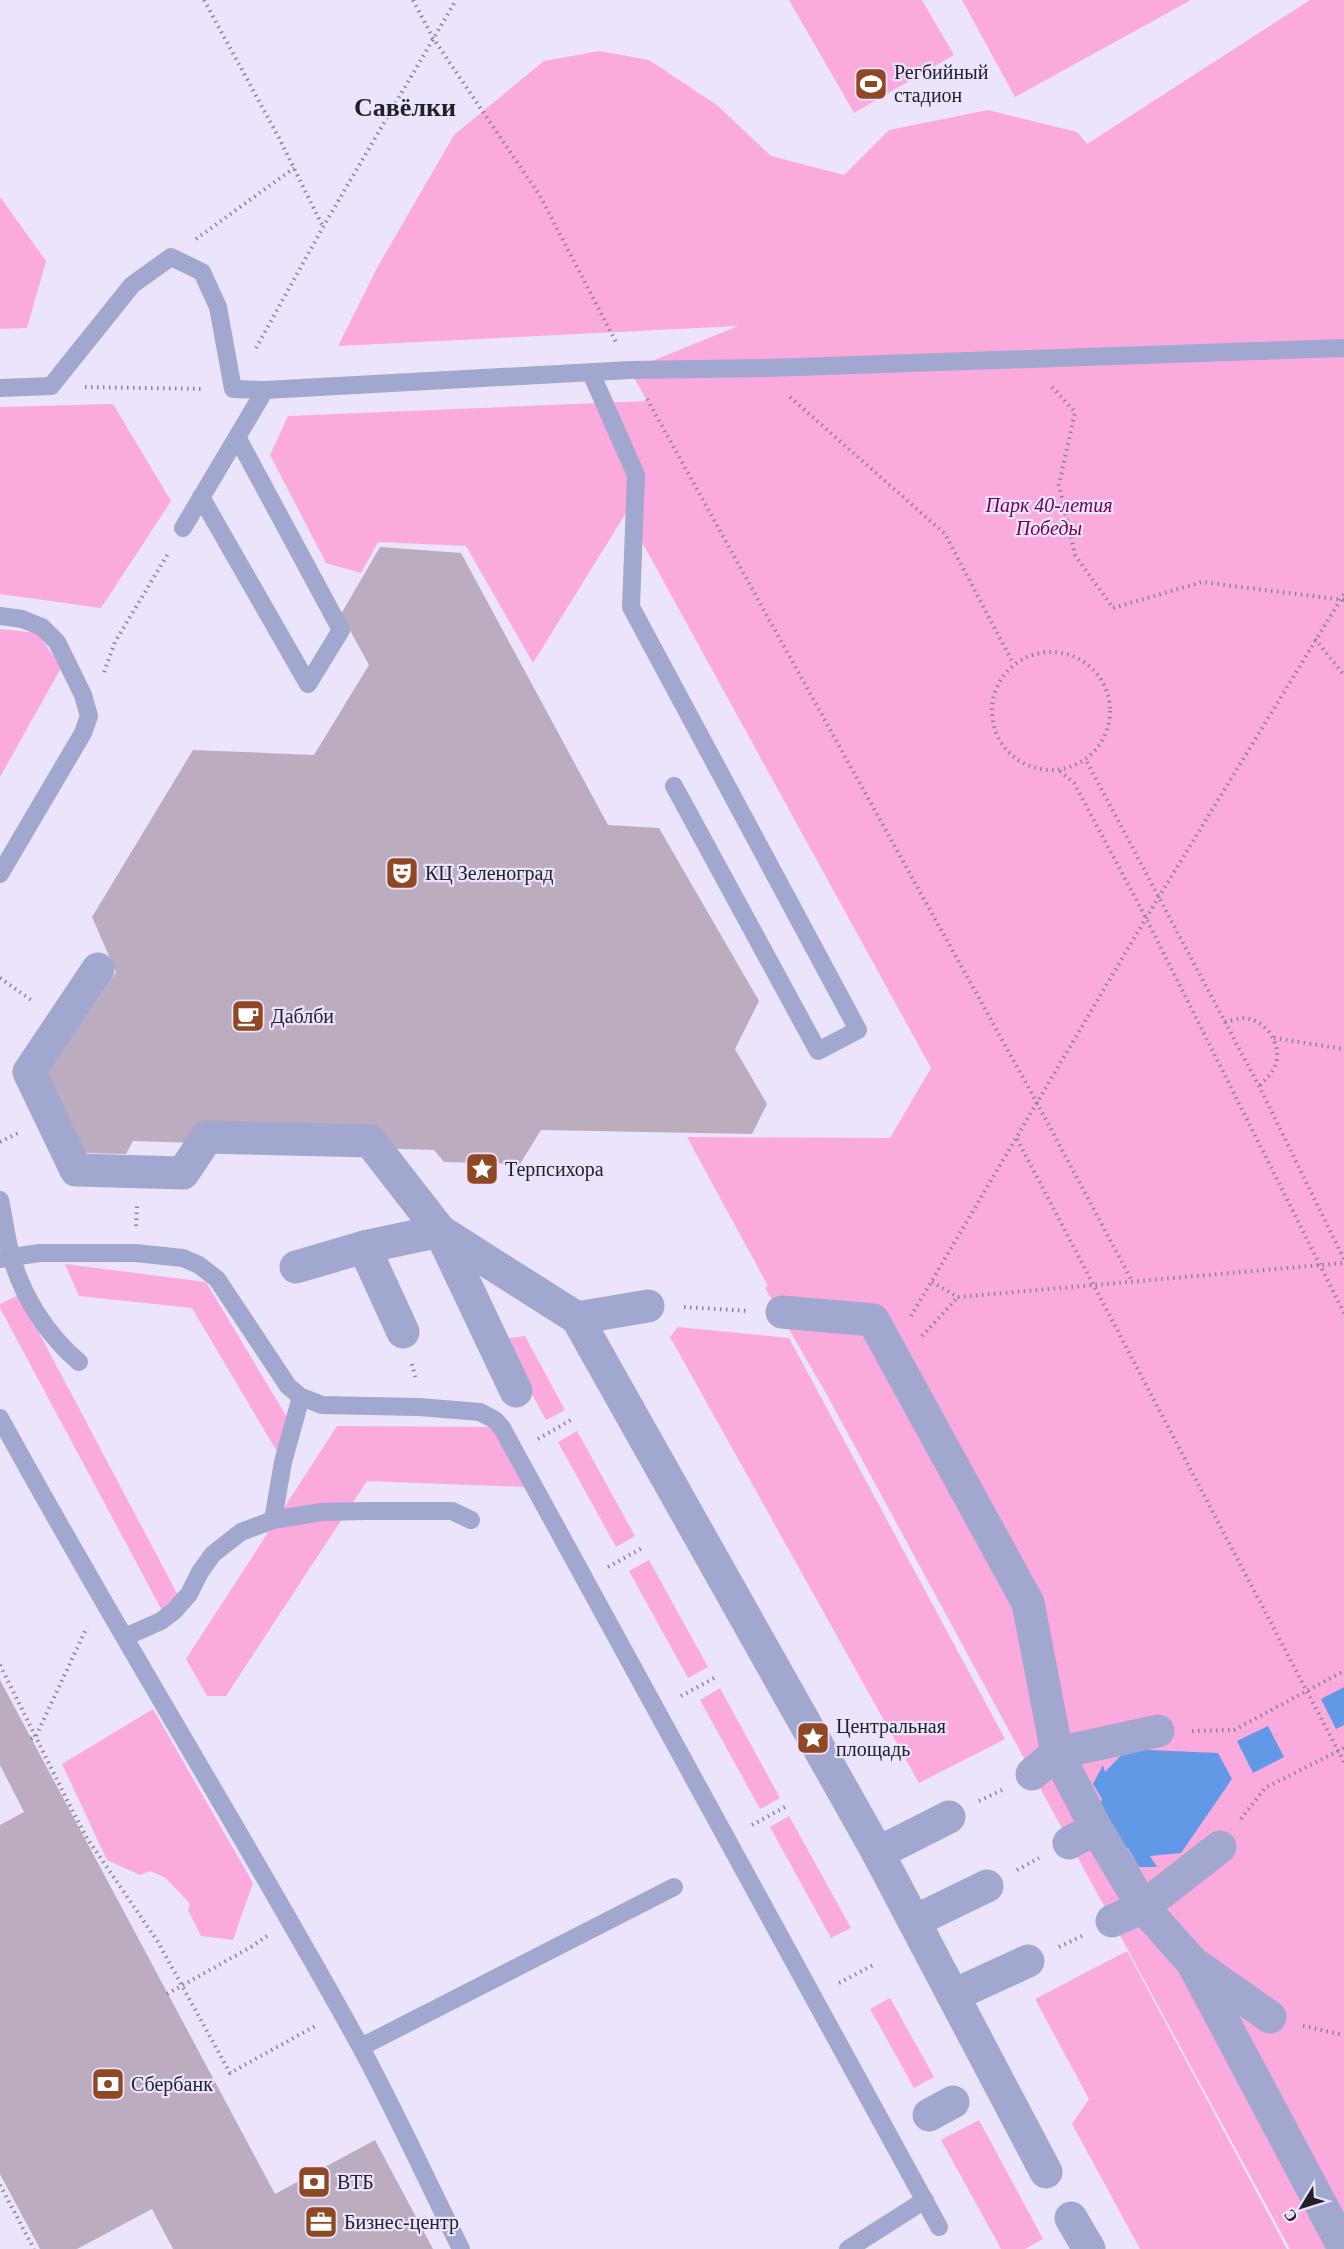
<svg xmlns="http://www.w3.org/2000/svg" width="1344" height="2249" viewBox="0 0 1344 2249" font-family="'Times New Roman',serif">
	<rect width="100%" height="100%" fill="#ebe4fc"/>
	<g fill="#fbaadd">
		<path d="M 789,0 L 922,0 L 954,55 L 854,113 Z"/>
		<path d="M 962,0 L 1191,0 L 1015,97 Z"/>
		<path d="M 1310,0 L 1344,0 L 1344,2249 L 1290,2249 L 827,1395 L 765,1288 L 768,1286 L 687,1137 L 890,1138 L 931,1068 L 626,513 L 533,663 L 466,546 L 378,542 L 361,573 L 326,563 L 270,455 L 288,416 L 647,401 L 630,370 L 738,326 L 338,346 L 377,268 L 454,135 L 544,61 L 599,51 L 649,60 L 718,106 L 771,156 L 844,175 L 889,130 L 988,110 L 1077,132 L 1087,144 Z"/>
		<path d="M 0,197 L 46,261 L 27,328 L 0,329 Z"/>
		<path d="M 113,404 L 171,501 L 101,608 L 0,594 L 0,407 Z"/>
		<path d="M 0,629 L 38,633 L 61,668 L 0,777 Z"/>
		<path d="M 65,1264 L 206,1282 L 291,1424 L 276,1450 L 192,1308 L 79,1296 Z"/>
		<path d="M 19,1295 L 180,1599 L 166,1618 L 0,1308 L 0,1304 Z"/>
		<path d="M 678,1327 L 789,1338 L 1005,1739 L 919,1783 L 670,1337 Z"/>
		<path d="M 525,1336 L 565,1410 L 546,1420 L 502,1339 Z"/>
		<path d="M 337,1426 L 504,1427 L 525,1487 L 367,1481 L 226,1696 L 207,1696 L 186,1659 Z"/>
		<path d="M 577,1431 L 635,1536 L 616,1547 L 558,1442 Z"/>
		<path d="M 649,1560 L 708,1667 L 688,1678 L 629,1571 Z"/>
		<path d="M 720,1688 L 780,1798 L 760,1809 L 700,1700 Z"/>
		<path d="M 153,1709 L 253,1883 L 233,1940 L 201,1936 L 188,1910 L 190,1904 L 166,1878 L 150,1871 L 140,1875 L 107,1860 L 62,1764 Z"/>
		<path d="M 789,1816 L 851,1928 L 831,1938 L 770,1827 Z"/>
		<path d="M 1127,1951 L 1287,2249 L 1140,2249 L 1072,2124 L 1089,2099 L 1035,1999 Z"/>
		<path d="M 890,1998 L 934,2077 L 914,2088 L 870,2009 Z"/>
		<path d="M 979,2120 L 1043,2239 L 1025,2249 L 1001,2249 L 941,2140 Z"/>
	</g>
	<g fill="#6199e6">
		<path d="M 1344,1687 L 1344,1725 L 1336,1729 L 1321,1699 Z"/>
		<path d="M 1268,1726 L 1284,1757 L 1253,1773 L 1237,1741 Z"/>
		<path d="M 1127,1749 L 1218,1753 L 1232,1779 L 1181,1853 L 1150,1856 L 1157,1867 L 1139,1867 L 1128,1848 L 1120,1846 L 1100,1806 L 1102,1799 L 1093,1784 L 1103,1765 L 1105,1772 Z"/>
	</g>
	<g fill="#bcacc0">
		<path d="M 380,547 L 461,553 L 608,825 L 659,828 L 759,1001 L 735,1049 L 767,1104 L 752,1134 L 541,1130 L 520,1164 L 444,1162 L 434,1150 L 133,1141 L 126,1154 L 83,1153 L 46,1075 L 116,972 L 92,917 L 193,750 L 314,755 L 369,665 L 341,614 Z"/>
		<path d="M 0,1680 L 275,2194 L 375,2140 L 433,2249 L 173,2249 L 152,2209 L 77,2249 L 40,2249 L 0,2174 L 0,1825 L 24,1812 L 0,1765 Z"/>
	</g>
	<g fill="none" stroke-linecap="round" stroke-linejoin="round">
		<g stroke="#8a8596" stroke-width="4" stroke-dasharray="1.5 4.5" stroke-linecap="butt">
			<path d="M 204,0 L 279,138 L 323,227"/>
			<path d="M 413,0 L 433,38 L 540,196 L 616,342"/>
			<path d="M 196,239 L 294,168"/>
			<path d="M 256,348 L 323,227 L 456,0"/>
			<path d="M 85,387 L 204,389"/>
			<path d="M 1052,387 L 1075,412 L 1059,485 L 1075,555 L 1113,608 L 1202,582 L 1344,600"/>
			<path d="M 790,397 L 945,534 L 1013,663"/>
			<path d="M 647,399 L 1037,1103 L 1132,1281"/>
			<path d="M 1315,639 L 1344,675"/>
			<circle cx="1051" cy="711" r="59"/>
			<path d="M 104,672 L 115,642 L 169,552"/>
			<path d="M 1087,762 L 1259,1086 L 1344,1259"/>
			<path d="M 1060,771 L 1074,783 L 1146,918 L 1344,1313"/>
			<path d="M 0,978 L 34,1002"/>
			<path d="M 1225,1022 C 1231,1021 1238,1018 1244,1018 C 1263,1019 1279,1039 1277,1058 C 1276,1070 1267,1078 1259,1086"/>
			<path d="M 1274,1038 L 1344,1049"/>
			<path d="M 1017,1139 L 1344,1762"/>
			<path d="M 0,1142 L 20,1132"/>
			<path d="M 136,1226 L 137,1206"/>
			<path d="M 932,1282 L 958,1297 L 1344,1263"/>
			<path d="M 684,1307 L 748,1311"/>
			<path d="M 911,1316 L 1146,918 L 1344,594"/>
			<path d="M 922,1336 L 958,1297"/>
			<path d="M 412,1364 L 416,1380"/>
			<path d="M 538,1439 L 574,1418"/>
			<path d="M 608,1567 L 644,1547"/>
			<path d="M 0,1665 L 73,1812 L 87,1838 L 158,1942 L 230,2073 L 317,2025"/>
			<path d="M 681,1696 L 716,1677"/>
			<path d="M 1192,1731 L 1234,1730 L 1344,1671"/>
			<path d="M 31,1739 L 36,1736 L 87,1627"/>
			<path d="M 979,1801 L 1002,1790"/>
			<path d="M 1241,1819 L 1265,1788 L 1344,1748"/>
			<path d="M 752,1825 L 787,1806"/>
			<path d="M 1017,1870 L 1039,1858"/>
			<path d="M 251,1947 L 267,1936"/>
			<path d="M 1059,1947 L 1082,1936"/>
			<path d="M 839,1983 L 875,1964"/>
			<path d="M 1303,2026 L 1344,2035"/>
			<path d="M 0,2185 L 34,2249"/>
		</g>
		<g stroke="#a1a7cf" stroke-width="18">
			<path d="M 591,373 L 636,475 L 631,607 L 858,1030 L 818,1051 L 674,786"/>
			<path d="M 0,388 L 51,386 L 132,285 L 171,257 L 202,272 L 218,307 L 233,389 L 265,390 L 630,370 L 768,368 L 1344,348"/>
			<path d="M 201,497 L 308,684 L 341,630 L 237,437"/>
			<path d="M 183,528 L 265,390"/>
			<path d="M 0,616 L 22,619 L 42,627 L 57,642 L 83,695 L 89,716 L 83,733 L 0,874"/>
			<path d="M 0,1200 C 4,1218 6,1237 11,1255 C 22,1296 47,1335 79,1362"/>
			<path d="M 0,1259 L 39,1253 L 135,1253 L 183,1258 L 199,1265 L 217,1279 L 288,1386 L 301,1397 L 322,1405 L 419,1407 L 480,1412 L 495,1420 L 502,1428 L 939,2227"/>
			<path d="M 0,1418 C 115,1629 243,1833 359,2044 C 395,2110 427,2181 461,2249"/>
			<path d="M 273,1520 L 283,1462 L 301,1397"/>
			<path d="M 125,1637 L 161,1621 L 174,1611 L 189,1594 L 200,1572 L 213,1554 L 241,1532 L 273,1520 L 322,1512 L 366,1511 L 452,1511 L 471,1520"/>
			<path d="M 361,2047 L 674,1887"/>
			<path d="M 848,2249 L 925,2200"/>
		</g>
		<g stroke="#a1a7cf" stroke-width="33">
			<path d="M 98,969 L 29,1072 L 76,1170 L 183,1173 L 207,1137 L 370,1141 L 440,1231 L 516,1391"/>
			<path d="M 364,1247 L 403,1332"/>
			<path d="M 296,1267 L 364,1247 L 440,1231 L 577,1318 L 878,1853 L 1046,2172"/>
			<path d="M 782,1312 L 873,1320 L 1028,1603 L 1057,1753 L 1096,1828 L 1143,1907 L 1192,1962 L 1344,2248"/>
			<path d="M 577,1318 L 648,1306"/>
			<path d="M 1032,1774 L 1057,1753 L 1158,1731"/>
			<path d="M 1069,1843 L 1096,1828"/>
			<path d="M 878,1853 L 949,1817"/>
			<path d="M 915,1921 L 987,1886"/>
			<path d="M 1112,1921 L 1143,1907 L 1220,1847"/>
			<path d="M 1196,1965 L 1270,2017"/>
			<path d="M 954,1995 L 1028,1961"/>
			<path d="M 929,2115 L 953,2102"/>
			<path d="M 1071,2218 L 1089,2249"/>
		</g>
		<path stroke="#8a8596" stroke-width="4" stroke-dasharray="1.5 4.5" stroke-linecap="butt" d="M 167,1994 L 251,1947"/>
	</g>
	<defs>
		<symbol id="stadium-square" viewBox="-11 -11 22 22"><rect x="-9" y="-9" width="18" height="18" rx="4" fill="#8f4724" stroke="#ebe4fc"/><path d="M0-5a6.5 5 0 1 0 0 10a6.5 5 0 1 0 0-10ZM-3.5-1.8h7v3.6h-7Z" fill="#fff"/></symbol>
		<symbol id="theatre-square" viewBox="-11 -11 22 22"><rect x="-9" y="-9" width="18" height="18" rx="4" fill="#8f4724" stroke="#ebe4fc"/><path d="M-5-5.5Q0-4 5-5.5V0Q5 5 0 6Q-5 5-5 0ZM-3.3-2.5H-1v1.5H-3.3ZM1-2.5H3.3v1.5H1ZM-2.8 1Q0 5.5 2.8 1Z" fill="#fff"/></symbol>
		<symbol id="cafe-square" viewBox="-11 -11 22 22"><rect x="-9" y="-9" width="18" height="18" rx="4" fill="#8f4724" stroke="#ebe4fc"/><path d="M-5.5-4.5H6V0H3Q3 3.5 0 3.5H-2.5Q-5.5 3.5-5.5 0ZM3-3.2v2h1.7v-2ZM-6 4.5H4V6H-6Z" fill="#fff"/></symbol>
		<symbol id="sight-square" viewBox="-11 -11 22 22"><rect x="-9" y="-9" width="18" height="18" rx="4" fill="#8f4724" stroke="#ebe4fc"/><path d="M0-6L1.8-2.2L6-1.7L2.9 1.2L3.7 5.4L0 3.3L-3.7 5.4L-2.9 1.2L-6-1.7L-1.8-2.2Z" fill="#fff"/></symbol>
		<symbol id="bank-square" viewBox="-11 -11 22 22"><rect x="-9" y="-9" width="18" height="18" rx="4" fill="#8f4724" stroke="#ebe4fc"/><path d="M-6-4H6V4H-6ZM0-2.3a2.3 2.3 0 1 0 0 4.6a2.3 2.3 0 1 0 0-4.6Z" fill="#fff"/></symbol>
		<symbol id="office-square" viewBox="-11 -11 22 22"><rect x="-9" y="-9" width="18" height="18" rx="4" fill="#8f4724" stroke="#ebe4fc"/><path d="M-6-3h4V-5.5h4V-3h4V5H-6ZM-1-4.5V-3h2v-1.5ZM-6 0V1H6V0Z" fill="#fff"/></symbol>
	</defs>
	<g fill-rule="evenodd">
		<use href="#stadium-square" x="852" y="65" width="38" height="38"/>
		<use href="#theatre-square" x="383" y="854" width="38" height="38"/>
		<use href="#cafe-square" x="229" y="997" width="38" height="38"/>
		<use href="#sight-square" x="463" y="1150" width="38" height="38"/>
		<use href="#sight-square" x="794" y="1719" width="38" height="38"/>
		<use href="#bank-square" x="89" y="2065" width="38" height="38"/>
		<use href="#bank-square" x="295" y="2163" width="38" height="38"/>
		<use href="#office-square" x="302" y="2203" width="38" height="38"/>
	</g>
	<g text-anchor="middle" stroke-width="4.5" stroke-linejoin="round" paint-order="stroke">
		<g font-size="20" fill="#232029" stroke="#ebe4fc" text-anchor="start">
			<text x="894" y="79">Регбийный<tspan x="894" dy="23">стадион</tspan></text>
			<text x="425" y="880">КЦ Зеленоград</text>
			<text x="271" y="1023">Даблби</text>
			<text x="505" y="1176">Терпсихора</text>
			<text x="836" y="1733">Центральная<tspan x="836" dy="23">площадь</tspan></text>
			<text x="131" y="2091">Сбербанк</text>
			<text x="337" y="2189">ВТБ</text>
			<text x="344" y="2229">Бизнес-центр</text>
		</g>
		<g font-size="20" font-style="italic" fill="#710057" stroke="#ebe4fc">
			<text x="1049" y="512">Парк 40-летия<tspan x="1049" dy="23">Победы</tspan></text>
		</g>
		<g font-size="26" font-weight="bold" fill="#232029" stroke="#ebe4fc">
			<text x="405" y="116">Савёлки</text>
		</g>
	</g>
	<g transform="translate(1302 2207) rotate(232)" stroke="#ebe4fc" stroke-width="4.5" paint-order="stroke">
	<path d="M0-4.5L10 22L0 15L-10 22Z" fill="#232029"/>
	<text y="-9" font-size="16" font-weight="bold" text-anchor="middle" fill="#232029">С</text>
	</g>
</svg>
